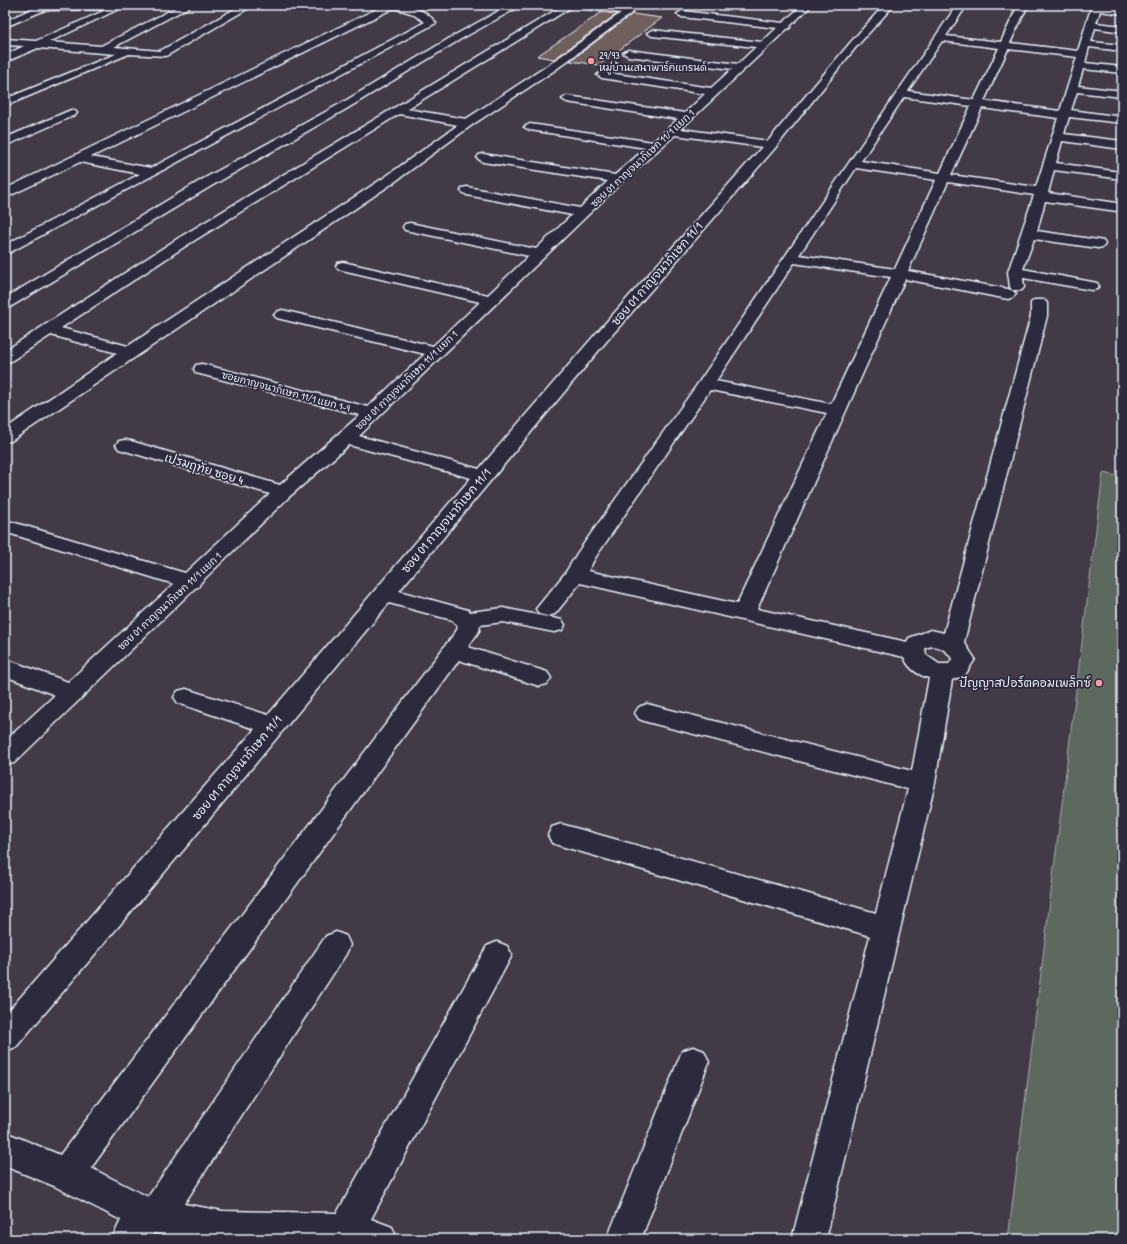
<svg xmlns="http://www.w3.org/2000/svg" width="1127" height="1244" viewBox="0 0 1127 1244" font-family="'Patrick Hand','Playpen Sans Thai',sans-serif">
	<rect width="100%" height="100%" fill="#423a47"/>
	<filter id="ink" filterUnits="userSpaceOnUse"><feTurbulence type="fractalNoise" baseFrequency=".025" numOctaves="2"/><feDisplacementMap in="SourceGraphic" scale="8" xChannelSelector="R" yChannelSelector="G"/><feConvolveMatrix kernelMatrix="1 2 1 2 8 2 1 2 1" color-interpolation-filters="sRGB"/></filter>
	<g filter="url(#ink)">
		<path fill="#5d695e" stroke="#a2adab" d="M 1103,473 L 1122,477 L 1122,1239 L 1008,1239 Z"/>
		<g fill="#6f605d" stroke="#e8f1f8">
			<path d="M 602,12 L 617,14 L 554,59 L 537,56 Z"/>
			<path d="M 632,14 L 662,18 L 599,65 L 570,61 Z"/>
		</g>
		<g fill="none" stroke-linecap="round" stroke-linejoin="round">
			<defs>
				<g id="minor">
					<path d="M 41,5 L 158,5 L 153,8 L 121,8 L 49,42 L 101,46 L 181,5 L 193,5 L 114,47 L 160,51 L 242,5 L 254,5 L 166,56 L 129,54 L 5,106 L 5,99 L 116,54 L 38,48 L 5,62 L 5,55 L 24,46 L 5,45 L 5,39 L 36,41 L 108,9 L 45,10 L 5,27 L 5,21 Z"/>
					<path d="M 385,5 C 404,5 423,6 436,23 L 5,255 L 5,245 L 140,174 L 80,162 L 5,198 L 5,189 ZM 394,8 L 411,13 L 425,22 L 151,168 L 91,157 Z"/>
					<path d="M 510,5 L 522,5 L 461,39 L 348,108 L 213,185 L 10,307 L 5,309 L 5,298 L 203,179 L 340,104 L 455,35 Z"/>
					<path d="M 564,5 L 575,5 L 407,109 L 466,119 L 547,66 L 621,13 L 581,8 L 576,5 L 622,7 L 633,12 L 555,70 L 472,125 L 393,183 L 11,441 L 5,442 L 5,429 L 117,353 L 51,335 L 11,361 L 5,363 L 5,351 L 177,239 ZM 399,114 L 458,125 L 385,177 L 128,346 L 61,328 L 187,245 Z"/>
					<path d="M 802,5 L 812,5 L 791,25 L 790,28 L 787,29 L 681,129 L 768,141 L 850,43 L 884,5 L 894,5 L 856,47 L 775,148 L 605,343 L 399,591 L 468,610 L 470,612 L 503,608 L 562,620 L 565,625 L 562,630 L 554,632 L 503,622 L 480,625 L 479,631 L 468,647 L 547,672 L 551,678 L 547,684 L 539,686 L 459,660 L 91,1168 L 148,1197 L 326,936 L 336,932 L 346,936 L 350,945 L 346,954 L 184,1204 L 223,1211 L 337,1213 L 487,946 L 497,942 L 507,946 L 512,955 L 371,1219 L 392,1227 L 397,1239 L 188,1239 L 154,1233 L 150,1239 L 112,1239 L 121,1220 L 54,1186 L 5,1166 L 5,1132 L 60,1155 L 457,630 L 458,626 L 452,620 L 389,603 L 191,841 L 16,1047 L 5,1051 L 5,1015 L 255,729 L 178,703 L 174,697 L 178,691 L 186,689 L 268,715 L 471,478 L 349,445 L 290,496 L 201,582 L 198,587 L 195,588 L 14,763 L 5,765 L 5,741 L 55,695 L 5,676 L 5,659 L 68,682 L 174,584 L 5,532 L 5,520 L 185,573 L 270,494 L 119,449 L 116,445 L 119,441 L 125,440 L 131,441 L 280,485 L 360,415 L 196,373 L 194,369 L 196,365 L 202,364 L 368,407 L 425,354 L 277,318 L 274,315 L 277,312 L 282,310 L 433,346 L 480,302 L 338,269 L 336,266 L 338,263 L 343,262 L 488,295 L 529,256 L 405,230 L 403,227 L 405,224 L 410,223 L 536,249 L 572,215 L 467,195 L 461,191 L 462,188 L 467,187 L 580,208 L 608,181 L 483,162 L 477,158 L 479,155 L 483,154 L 615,175 L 646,148 L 530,130 L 524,127 L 530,124 L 653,142 L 678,119 L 567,102 L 562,99 L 567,96 L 685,113 L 705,94 L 602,78 L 597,75 L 602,72 L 711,88 L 732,69 L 628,56 L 623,53 L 628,50 L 738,64 L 756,47 L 652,36 L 647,33 L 652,30 L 762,42 L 777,28 L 682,17 L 677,14 L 682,11 L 783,23 ZM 675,135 L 762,147 L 593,337 L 479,469 L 359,436 L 622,182 Z"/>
					<path d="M 957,5 L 967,5 L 946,36 L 1001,42 L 1018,5 L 1028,5 L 1010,43 L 1078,51 L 1091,8 L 1089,5 L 1122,8 L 1122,14 L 1100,11 L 1096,23 L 1122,26 L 1122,32 L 1095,28 L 1091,42 L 1122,45 L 1122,51 L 1089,47 L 1085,63 L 1122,67 L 1122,73 L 1083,69 L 1078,86 L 1122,91 L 1122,97 L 1077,92 L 1071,110 L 1122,117 L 1122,123 L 1069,117 L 1064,134 L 1122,141 L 1122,149 L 1062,141 L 1056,163 L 1120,172 L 1122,173 L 1122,179 L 1054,170 L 1048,193 L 1117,203 L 1122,204 L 1122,209 L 1117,211 L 1045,201 L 1037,231 L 1098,240 L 1103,241 L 1105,244 L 1103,247 L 1098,248 L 1034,239 L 1023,269 L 1092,282 L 1097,283 L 1099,286 L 1097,289 L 1092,290 L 1023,278 L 1024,287 L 1022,290 L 1012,290 L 1010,287 L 1008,272 L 1034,195 L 948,182 L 908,271 L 1008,289 L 1013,291 L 1016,294 L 1013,297 L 1008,299 L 905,279 L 757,609 L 907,642 L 909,638 L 931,630 L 944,633 L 1031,316 L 1031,303 L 1034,300 L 1044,300 L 1047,303 L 1047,316 L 964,642 L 975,659 L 965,675 L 952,680 L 935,783 L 826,1239 L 792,1239 L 870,936 L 561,846 L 552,843 L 548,835 L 552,827 L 561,824 L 876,913 L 908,789 L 647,722 L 639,719 L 635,713 L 639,707 L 647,704 L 912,771 L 929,678 C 918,675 908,668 904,657 L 580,583 L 555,614 L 547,616 L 539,614 L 536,609 L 566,572 L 578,552 L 699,382 ZM 942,41 L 999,48 L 974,100 L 908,91 ZM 1008,49 L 1077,57 L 1060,111 L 984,101 ZM 904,97 L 971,106 L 940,173 L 861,161 ZM 982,108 L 1058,118 L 1036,187 L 951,175 ZM 856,168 L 936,180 L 895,269 L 799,255 ZM 794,263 L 891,277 L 831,404 L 716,381 ZM 710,390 L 827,413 L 737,604 L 588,571 L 595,558 ZM 932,646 C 941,647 948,651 952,659 L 949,664 L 939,664 L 926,655 L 925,648 Z"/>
					<path d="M 71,110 L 75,111 L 77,113 L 75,115 L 5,146 L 5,138 Z"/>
					<path d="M 693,1047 L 704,1051 L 709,1062 L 641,1239 L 607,1239 L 682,1051 Z"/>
				</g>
			</defs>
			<use href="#minor" stroke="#e8f1f8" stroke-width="3"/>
			<use href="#minor" fill="#2f2a3d" fill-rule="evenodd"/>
		</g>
	</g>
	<g fill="#ff9aa2" stroke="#2f2a3d" stroke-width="1.5">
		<circle cx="591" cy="61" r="4"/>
		<circle cx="1099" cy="683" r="4"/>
	</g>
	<g text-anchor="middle" stroke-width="3.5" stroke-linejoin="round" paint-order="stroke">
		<g font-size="10" fill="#e8f1f8" stroke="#2f2a3d" text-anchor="start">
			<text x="599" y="59">29/93<tspan x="599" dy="12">หมู่บ้านเสนาพาร์คแกรนด์</tspan></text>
		</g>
		<g font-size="10" fill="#e8f1f8" stroke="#2f2a3d">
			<text transform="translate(642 158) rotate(-43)" y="4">ซอย 01 กาญจนาภิเษก 11/1 แยก 1</text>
			<text transform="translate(406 380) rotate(-44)" y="4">ซอย 01 กาญจนาภิเษก 11/1 แยก 1</text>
			<text transform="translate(286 391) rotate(15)" y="4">ซอยกาญจนาภิเษก 11/1 แยก 1-9</text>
			<text transform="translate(169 601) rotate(-43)" y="4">ซอย 01 กาญจนาภิเษก 11/1 แยก 1</text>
		</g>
		<g font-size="12" fill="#e8f1f8" stroke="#2f2a3d">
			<text transform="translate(657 274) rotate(-49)" y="4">ซอย 01 กาญจนาภิเษก 11/1</text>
			<text transform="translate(204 469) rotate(17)" y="4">เปรมฤทัย ซอย 4</text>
			<text transform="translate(446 521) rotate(-50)" y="4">ซอย 01 กาญจนาภิเษก 11/1</text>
			<text transform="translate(237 768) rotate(-50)" y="4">ซอย 01 กาญจนาภิเษก 11/1</text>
		</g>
		<g font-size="12" fill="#e8f1f8" stroke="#2f2a3d" text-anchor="end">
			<text x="1091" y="687">ปัญญาสปอร์ตคอมเพล็กซ์</text>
		</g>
	</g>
	<rect width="1127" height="1244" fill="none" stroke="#2f2a3d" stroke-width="20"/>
	<rect x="10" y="10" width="1107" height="1224" fill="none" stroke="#e8f1f8" stroke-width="1.5" filter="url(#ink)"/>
</svg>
